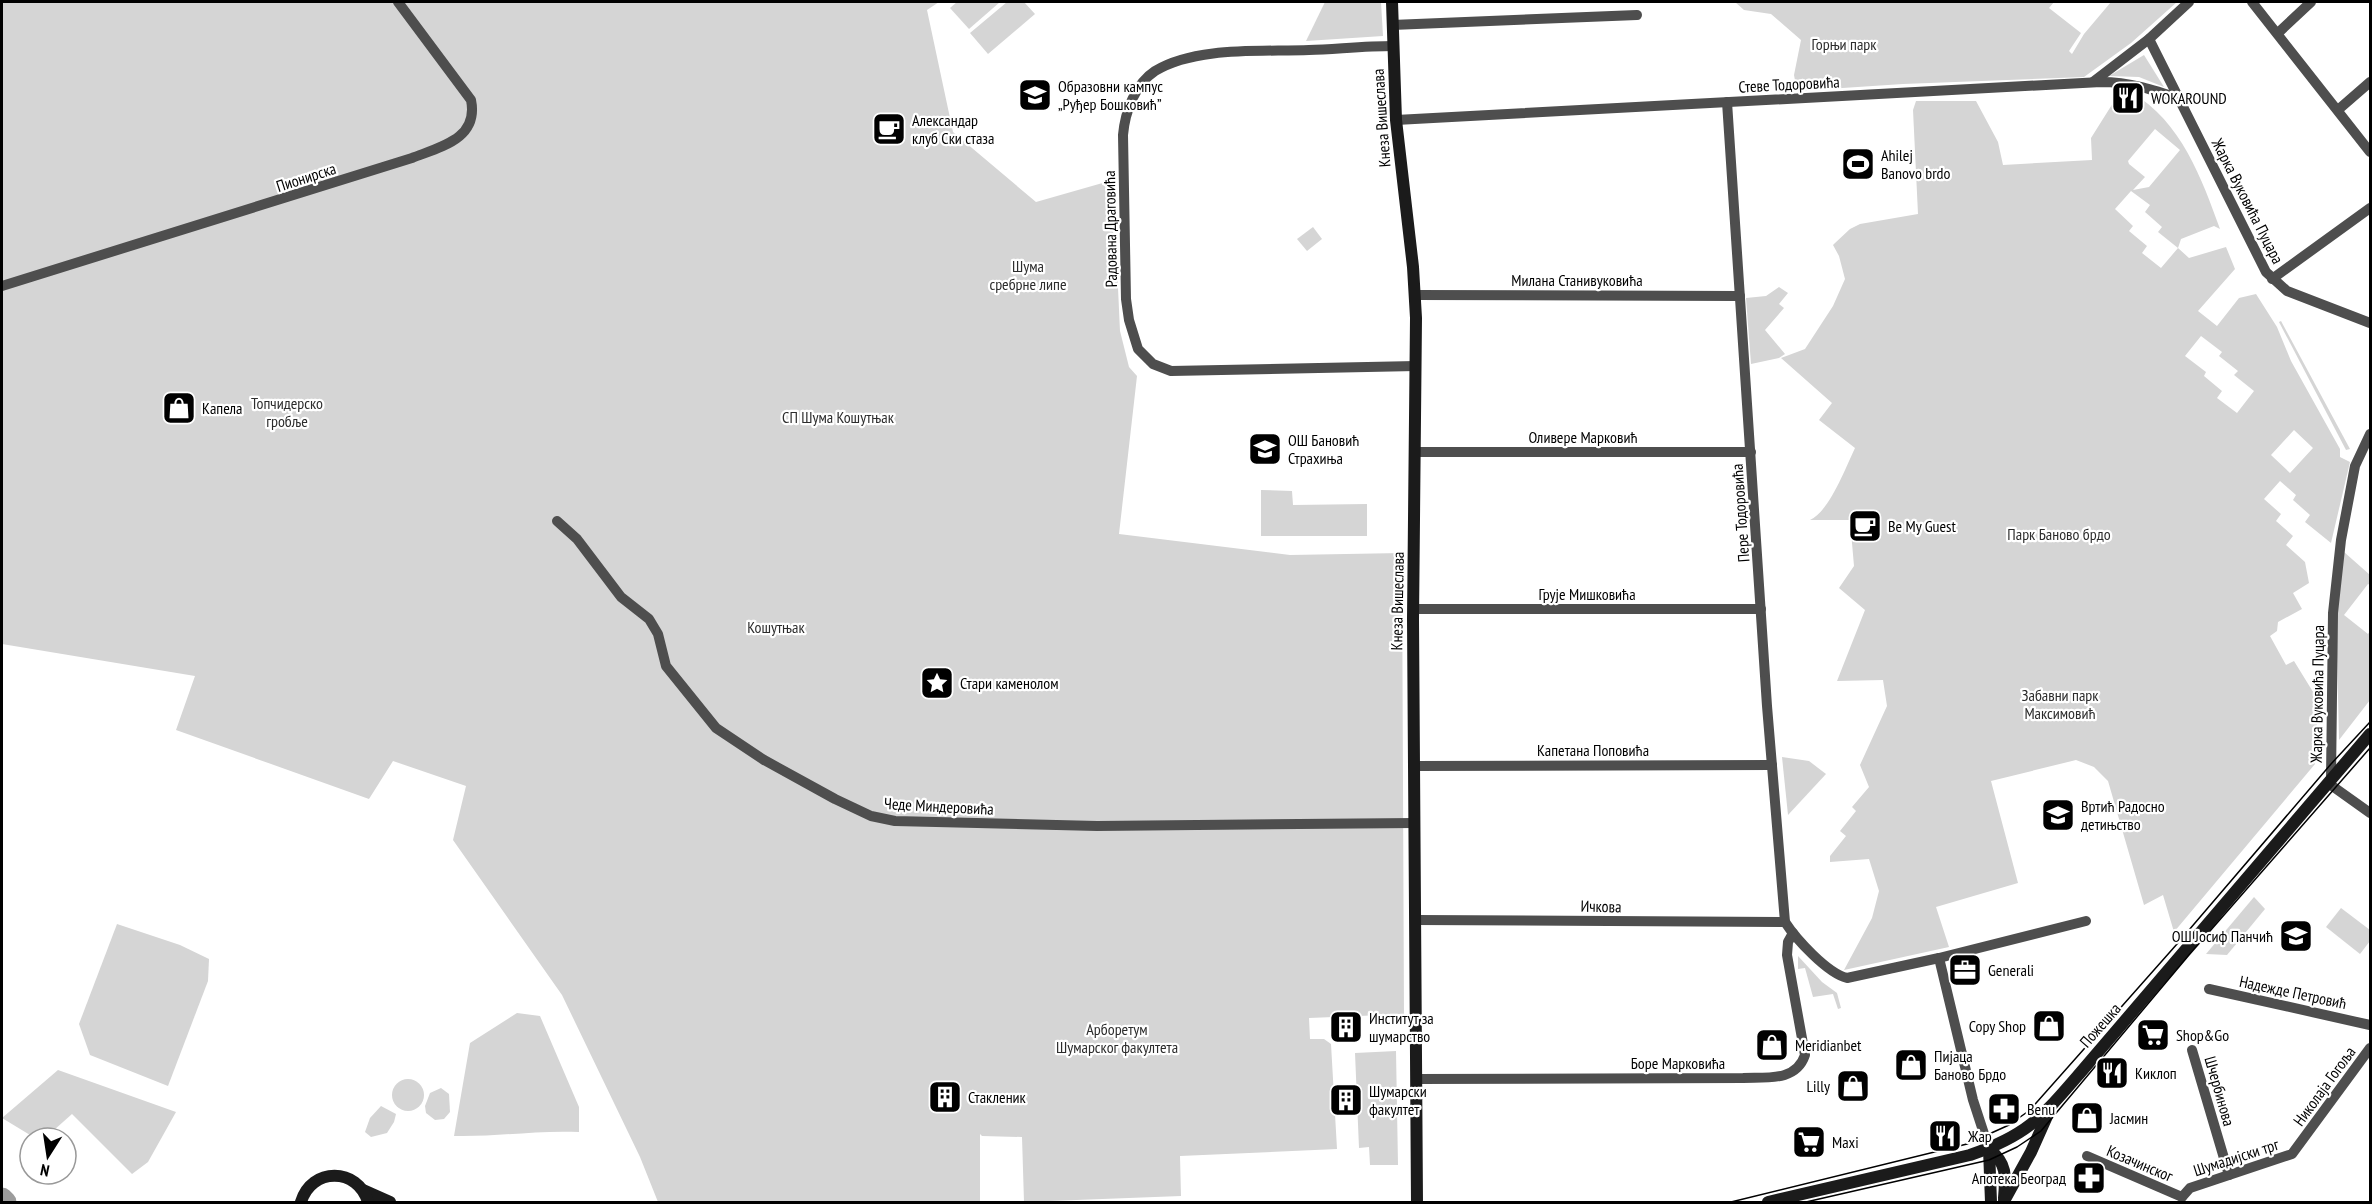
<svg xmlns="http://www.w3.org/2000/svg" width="2372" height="1204" viewBox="0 0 2372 1204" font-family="'PT Sans Narrow',sans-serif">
	<rect width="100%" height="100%" fill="#fff"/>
	<g fill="#d5d5d5" fill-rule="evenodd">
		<path d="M 2,2 L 939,2 L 927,10 L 953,132 L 1036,202 L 1113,180 L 1120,331 L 1129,367 L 1137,376 L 1119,534 L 1290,555 L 1402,553 L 1404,1017 L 1383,1015 L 1309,1018 L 1310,1039 L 1324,1039 L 1331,1044 L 1337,1149 L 1180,1156 L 1181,1196 L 1024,1202 L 1022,1137 L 982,1136 L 980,1134 L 980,1202 L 658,1202 L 640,1157 L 562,995 L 453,840 L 466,786 L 393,761 L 369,799 L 176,730 L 195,676 L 2,644 Z"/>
		<path d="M 957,2 L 1000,2 L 969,29 L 950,8 Z"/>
		<path d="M 1007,2 L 1024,2 L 1035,14 L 988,54 L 970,33 Z"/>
		<path d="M 1325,2 L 1381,2 L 1383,36 L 1306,41 Z"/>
		<path d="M 1735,2 L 2054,2 L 2049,8 L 2081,33 L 2069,51 L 2072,54 L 2084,34 L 2111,2 L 2177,2 L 2131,43 L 2084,77 L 1903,84 L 1797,91 L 1794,75 L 1801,40 L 1771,14 L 1744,10 Z"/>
		<path d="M 2144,55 L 2164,87 L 2139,77 L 2109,76 Z"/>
		<path d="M 2132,93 C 2181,121 2202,179 2220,229 L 2214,226 L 2181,239 L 2178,248 L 2189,258 L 2226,247 L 2235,269 L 2198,311 L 2217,326 L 2239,298 L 2256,294 L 2277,327 L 2291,361 L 2340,449 L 2340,457 L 2350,462 L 2331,543 L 2305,522 L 2310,515 L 2293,500 L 2296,495 L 2280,481 L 2264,499 L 2281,514 L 2276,521 L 2293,536 L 2286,545 L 2305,562 L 2309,583 L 2293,593 L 2302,609 L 2278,622 L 2277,631 L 2270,636 L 2286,665 L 2294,661 L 2318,700 L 2315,764 L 2174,932 L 2163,895 L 2144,905 L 2108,781 L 2094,767 L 2076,760 L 1991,781 L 2018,883 L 1936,907 L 1949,947 L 1844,970 L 1872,918 L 1879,891 L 1869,859 L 1830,862 L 1830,856 L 1846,836 L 1840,831 L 1856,811 L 1852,807 L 1869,787 L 1860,765 L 1887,706 L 1883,680 L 1837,681 L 1865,610 L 1839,588 L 1854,566 L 1850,520 L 1810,520 C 1829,512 1846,467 1855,448 L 1819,420 L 1832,403 L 1781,358 L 1805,349 L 1833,306 L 1845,279 L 1839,256 L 1833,245 L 1835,243 L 1850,229 L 1860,224 L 1918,214 L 1913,110 L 1916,101 L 1976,101 L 1998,142 L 2003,165 L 2092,160 L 2091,138 L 2113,103 L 2130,103 ZM 2155,129 L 2180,150 L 2149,187 L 2133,190 L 2145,177 L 2129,164 L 2128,161 ZM 2131,191 L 2150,205 L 2145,212 L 2162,227 L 2158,232 L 2178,248 L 2161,268 L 2142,253 L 2147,246 L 2129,231 L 2133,226 L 2115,209 ZM 2201,336 L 2222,352 L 2219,356 L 2238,371 L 2234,375 L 2254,391 L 2237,413 L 2217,398 L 2222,391 L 2204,376 L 2206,372 L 2185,356 ZM 2294,430 L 2313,448 L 2290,473 L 2271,455 Z"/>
		<path d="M 1313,227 L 1322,239 L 1307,251 L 1297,239 Z"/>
		<path d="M 1779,287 L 1788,293 L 1779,304 L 1784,308 L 1765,330 L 1785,354 L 1779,358 L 1751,364 L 1746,298 L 1766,296 Z"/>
		<path d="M 2281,321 L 2350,449 L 2346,450 L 2279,322 Z"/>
		<path d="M 1261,490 L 1292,491 L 1293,505 L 1367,504 L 1367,536 L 1261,536 Z"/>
		<path d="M 2344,552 L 2370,575 L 2370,585 L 2368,584 L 2344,615 L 2368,634 L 2370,631 L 2370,700 L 2339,740 L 2336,611 Z"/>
		<path d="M 1782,757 L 1809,761 L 1826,774 L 1788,815 Z"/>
		<path d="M 2254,897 L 2265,909 L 2227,955 L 2206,954 Z"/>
		<path d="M 2341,908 L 2370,930 L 2370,941 L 2360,954 L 2326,927 Z"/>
		<path d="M 117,924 L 180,945 L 209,959 L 208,981 L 168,1086 L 90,1055 L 79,1024 Z"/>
		<path d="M 1798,956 L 1822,982 L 1837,993 L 1841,1008 L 1838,1009 L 1833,994 L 1813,997 L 1805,968 L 1798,969 Z"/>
		<path d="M 517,1013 L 540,1016 L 579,1107 L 579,1132 C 537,1130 496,1137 454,1136 L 470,1043 Z"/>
		<path d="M 1396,1051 L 1398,1165 L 1370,1165 L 1369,1147 L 1359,1148 L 1355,1053 Z"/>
		<path d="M 58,1070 L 176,1112 L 148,1162 L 132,1174 L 72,1114 L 45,1138 L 35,1138 L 2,1118 Z"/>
		<circle cx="408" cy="1095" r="16"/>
		<path d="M 441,1088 L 449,1094 L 450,1112 L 444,1119 L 435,1120 L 426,1113 L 425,1106 L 430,1093 Z"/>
		<path d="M 381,1106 L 396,1114 L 394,1122 L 387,1133 L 371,1137 L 365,1132 L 370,1118 Z"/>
	</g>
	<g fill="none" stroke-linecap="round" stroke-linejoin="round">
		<path stroke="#9c9c9c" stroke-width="21" d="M 2,1198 L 6,1202"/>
		<g stroke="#4e4e4e" stroke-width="10">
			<path d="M 2252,2 L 2370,152"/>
			<path d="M 1392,25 L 1637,15"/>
			<path d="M 2278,33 L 2311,2"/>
			<path d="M 2149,39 L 2266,272 L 2287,291 L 2370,323"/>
			<path d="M 1393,46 C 1365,46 1337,49 1309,50 C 1263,52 1196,46 1155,71 C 1135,84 1125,112 1123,135 L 1126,299 L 1129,320 L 1138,349 L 1153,364 L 1171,371 L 1416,366"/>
			<path d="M 2093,82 L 2149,39 L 2189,2"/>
			<path d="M 1727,102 L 1767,706 L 1785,922 C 1796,939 1827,973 1847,978 L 1939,958 L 2086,921"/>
			<path d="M 2339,109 L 2370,82"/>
			<path d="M 1396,120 L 2101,82 C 2130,82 2154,90 2181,99"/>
			<path d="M 2272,279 L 2370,208"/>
			<path d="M 2,286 L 412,158 C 440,147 479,139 471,100 L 398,2"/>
			<path d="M 1415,295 L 1740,296"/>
			<path d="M 1416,452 L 1751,452"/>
			<path d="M 557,521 L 577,539 L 621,597 L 649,619 L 658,634 L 666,666 L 716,728 L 764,760 L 835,799 L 871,816 L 895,821 L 1097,826 L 1415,823"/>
			<path d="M 1413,609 L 1761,609"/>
			<path d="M 1413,766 L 1772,765"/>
			<path d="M 2331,779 L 2333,613 L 2341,540 L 2355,466 L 2370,434"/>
			<path d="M 2328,783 L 2370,813"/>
			<path d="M 1416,920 L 1785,922"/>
			<path d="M 1939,958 L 1973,1100 L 1989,1149"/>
			<path d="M 2209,989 L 2370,1025"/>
			<path d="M 2192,1050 L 2229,1175"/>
			<path d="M 1416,1079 L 1743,1078 C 1766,1077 1796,1082 1805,1055 L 1787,955 L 1788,942 L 1793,933"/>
			<path d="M 2087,1156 L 2182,1197"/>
			<path d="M 2182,1197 L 2190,1188 L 2292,1154 L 2370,1048"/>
		</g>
		<g stroke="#1b1b1b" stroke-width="12">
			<path d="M 1392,2 L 1396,120 L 1413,267 L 1416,318 L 1413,619 L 1417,1202"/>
			<path d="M 1989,1149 C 2007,1163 2006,1176 2004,1198"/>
			<path d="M 1989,1149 L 1991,1202"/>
			<path d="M 363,1190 L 390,1202"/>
			<path d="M 2004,1201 L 2031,1152 L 2048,1114"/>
			<path d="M 301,1202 C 311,1167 358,1167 368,1202"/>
			<path d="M 1768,1202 L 1970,1155 C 2028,1135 2042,1117 2081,1072 L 2370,734"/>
		</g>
		<g stroke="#000" stroke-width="1.5">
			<path d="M 1731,1202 L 1967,1144 L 2009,1125 L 2030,1110 L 2177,944 L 2331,764 L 2370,722"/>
			<path d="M 1806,1202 L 1989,1160 L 2017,1147 L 2041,1131 L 2189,955 L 2370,748"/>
		</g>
	</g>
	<defs>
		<symbol id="school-square" viewBox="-11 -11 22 22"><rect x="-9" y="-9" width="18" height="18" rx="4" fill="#000" stroke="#fff"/><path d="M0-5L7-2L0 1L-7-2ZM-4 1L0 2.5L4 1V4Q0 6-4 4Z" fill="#fff"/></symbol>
		<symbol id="restaurant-square" viewBox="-11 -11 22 22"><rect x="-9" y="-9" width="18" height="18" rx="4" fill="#000" stroke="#fff"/><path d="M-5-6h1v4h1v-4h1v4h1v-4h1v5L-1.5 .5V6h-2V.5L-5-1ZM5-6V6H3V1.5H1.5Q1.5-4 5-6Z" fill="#fff"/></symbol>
		<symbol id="cafe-square" viewBox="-11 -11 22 22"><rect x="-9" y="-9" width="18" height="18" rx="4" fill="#000" stroke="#fff"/><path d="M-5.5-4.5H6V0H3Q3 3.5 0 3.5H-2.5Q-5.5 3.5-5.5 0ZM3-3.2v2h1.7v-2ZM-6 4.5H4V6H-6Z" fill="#fff"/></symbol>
		<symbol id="stadium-square" viewBox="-11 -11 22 22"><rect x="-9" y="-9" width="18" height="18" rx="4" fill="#000" stroke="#fff"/><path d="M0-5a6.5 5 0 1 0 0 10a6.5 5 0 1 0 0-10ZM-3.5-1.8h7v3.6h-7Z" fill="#fff"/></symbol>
		<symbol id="shop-square" viewBox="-11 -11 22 22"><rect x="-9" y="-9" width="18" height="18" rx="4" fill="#000" stroke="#fff"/><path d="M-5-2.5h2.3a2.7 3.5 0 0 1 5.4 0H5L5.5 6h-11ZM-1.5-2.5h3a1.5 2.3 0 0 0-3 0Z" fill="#fff"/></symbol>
		<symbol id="sight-square" viewBox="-11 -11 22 22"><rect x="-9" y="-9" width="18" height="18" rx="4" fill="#000" stroke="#fff"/><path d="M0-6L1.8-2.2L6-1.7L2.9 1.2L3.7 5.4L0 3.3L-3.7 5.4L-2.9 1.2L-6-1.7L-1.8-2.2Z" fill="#fff"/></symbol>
		<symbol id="office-square" viewBox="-11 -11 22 22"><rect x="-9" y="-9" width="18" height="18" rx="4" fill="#000" stroke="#fff"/><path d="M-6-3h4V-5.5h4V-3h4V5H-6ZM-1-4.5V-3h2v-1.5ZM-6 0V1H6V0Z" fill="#fff"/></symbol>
		<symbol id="building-square" viewBox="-11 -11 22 22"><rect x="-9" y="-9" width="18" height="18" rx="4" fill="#000" stroke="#fff"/><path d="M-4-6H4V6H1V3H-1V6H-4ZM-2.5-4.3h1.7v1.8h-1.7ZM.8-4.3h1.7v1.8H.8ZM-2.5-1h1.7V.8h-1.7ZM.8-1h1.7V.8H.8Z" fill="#fff"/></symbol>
		<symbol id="supermarket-square" viewBox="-11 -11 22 22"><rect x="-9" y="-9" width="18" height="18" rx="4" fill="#000" stroke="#fff"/><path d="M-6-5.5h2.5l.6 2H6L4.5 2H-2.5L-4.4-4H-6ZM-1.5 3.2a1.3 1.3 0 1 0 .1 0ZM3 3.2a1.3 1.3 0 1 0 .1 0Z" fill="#fff"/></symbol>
		<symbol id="pharmacy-square" viewBox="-11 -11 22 22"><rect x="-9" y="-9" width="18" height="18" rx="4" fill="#000" stroke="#fff"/><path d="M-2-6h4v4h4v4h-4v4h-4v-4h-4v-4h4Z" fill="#fff"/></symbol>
	</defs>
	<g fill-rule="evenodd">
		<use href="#school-square" x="1016" y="76" width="38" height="38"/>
		<use href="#restaurant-square" x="2109" y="79" width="38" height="38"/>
		<use href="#cafe-square" x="870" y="110" width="38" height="38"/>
		<use href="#stadium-square" x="1839" y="145" width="38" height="38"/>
		<use href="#shop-square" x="160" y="389" width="38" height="38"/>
		<use href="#school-square" x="1246" y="430" width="38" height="38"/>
		<use href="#cafe-square" x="1846" y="507" width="38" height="38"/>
		<use href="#sight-square" x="918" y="664" width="38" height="38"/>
		<use href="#school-square" x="2039" y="796" width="38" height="38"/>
		<use href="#school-square" x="2277" y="917" width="38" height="38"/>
		<use href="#office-square" x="1946" y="951" width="38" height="38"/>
		<use href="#shop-square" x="2030" y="1007" width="38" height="38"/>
		<use href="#building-square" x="1327" y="1008" width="38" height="38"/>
		<use href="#supermarket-square" x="2134" y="1016" width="38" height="38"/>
		<use href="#shop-square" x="1753" y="1026" width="38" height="38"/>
		<use href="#shop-square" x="1892" y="1046" width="38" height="38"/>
		<use href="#restaurant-square" x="2093" y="1054" width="38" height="38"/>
		<use href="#shop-square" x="1834" y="1067" width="38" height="38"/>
		<use href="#building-square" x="926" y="1078" width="38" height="38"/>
		<use href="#building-square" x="1327" y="1081" width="38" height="38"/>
		<use href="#pharmacy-square" x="1985" y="1090" width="38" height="38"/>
		<use href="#shop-square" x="2068" y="1099" width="38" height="38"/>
		<use href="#restaurant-square" x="1926" y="1117" width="38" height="38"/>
		<use href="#supermarket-square" x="1790" y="1123" width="38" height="38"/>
		<use href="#pharmacy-square" x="2070" y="1159" width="38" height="38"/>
	</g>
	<g text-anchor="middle" stroke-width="4.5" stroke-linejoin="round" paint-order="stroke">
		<g font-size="16" fill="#2c2c2c" stroke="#fff">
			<text x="1844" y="50">Горњи парк</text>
			<text x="1028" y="272">Шума<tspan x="1028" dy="18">сребрне липе</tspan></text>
			<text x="287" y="409">Топчидерско<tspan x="287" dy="18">гробље</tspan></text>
			<text x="838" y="423">СП Шума Кошутњак</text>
			<text x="2059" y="540">Парк Баново брдо</text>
			<text x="776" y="633">Кошутњак</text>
			<text x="2060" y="701">Забавни парк<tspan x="2060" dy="18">Максимовић</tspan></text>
			<text x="1117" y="1035">Арборетум<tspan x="1117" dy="18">Шумарског факултета</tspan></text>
		</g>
		<g font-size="16" fill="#000" stroke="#fff">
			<text transform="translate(1789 84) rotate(-3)" y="6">Стеве Тодоровића</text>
			<text transform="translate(1381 118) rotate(-94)" y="6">Кнеза Вишеслава</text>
			<text transform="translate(306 177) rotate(-18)" y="6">Пионирска</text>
			<text transform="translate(2248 201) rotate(63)" y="6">Жарка Вуковића Пуцара</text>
			<text transform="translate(1110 229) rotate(-91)" y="6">Радована Драговића</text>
			<text x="1577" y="286">Милана Станивуковића</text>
			<text x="1583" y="443">Оливере Марковић</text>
			<text transform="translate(1740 513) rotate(-94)" y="6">Пере Тодоровића</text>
			<text x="1587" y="600">Грује Мишковића</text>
			<text transform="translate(1397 601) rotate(-89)" y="6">Кнеза Вишеслава</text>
			<text transform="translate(2317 694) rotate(-89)" y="6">Жарка Вуковића Пуцара</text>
			<text x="1593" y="756">Капетана Поповића</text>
			<text transform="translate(939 806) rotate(3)" y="6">Чеде Миндеровића</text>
			<text transform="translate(1601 906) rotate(1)" y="6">Ичкова</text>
			<text transform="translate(2293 992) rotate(12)" y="6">Надежде Петровић</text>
			<text transform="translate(2100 1025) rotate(-49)" y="6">Пожешка</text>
			<text x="1678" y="1069">Боре Марковића</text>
			<text transform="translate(2324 1086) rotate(-54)" y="6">Николаја Гогоља</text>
			<text transform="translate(2220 1091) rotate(74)" y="6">Шчербинова</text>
			<text transform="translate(2236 1157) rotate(-18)" y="6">Шумадијски трг</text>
			<text transform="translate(2140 1163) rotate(23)" y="6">Козачинског</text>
		</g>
		<g font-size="16" fill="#000" stroke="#fff" text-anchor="start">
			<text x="1058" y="92">Образовни кампус<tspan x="1058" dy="18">„Руђер Бошковић”</tspan></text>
			<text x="2151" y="104">WOKAROUND</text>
			<text x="912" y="126">Александар<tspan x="912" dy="18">клуб Ски стаза</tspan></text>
			<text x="1881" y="161">Ahilej<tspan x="1881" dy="18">Banovo brdo</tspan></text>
			<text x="202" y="414">Капела</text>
			<text x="1288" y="446">ОШ Бановић<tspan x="1288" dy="18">Страхиња</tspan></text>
			<text x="1888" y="532">Be My Guest</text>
			<text x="960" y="689">Стари каменолом</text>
			<text x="2081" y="812">Вртић Радосно<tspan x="2081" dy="18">детињство</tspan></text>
			<text x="2273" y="942" text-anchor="end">ОШ Јосиф Панчић</text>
			<text x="1988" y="976">Generali</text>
			<text x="1369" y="1024">Институт за<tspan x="1369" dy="18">шумарство</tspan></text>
			<text x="2026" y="1032" text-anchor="end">Copy Shop</text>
			<text x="2176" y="1041">Shop&amp;Go</text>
			<text x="1795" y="1051">Meridianbet</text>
			<text x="1934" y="1062">Пијаца<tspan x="1934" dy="18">Баново Брдо</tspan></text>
			<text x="2135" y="1079">Киклоп</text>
			<text x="1830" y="1092" text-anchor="end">Lilly</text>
			<text x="1369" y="1097">Шумарски<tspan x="1369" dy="18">факултет</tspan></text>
			<text x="968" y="1103">Стакленик</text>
			<text x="2027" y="1115">Benu</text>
			<text x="2110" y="1124">Јасмин</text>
			<text x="1968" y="1142">Жар</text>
			<text x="1832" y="1148">Maxi</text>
			<text x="2066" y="1184" text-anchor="end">Апотека Београд</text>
		</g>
	</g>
	<rect width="2372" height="1204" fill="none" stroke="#000000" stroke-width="6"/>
	<g transform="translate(48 1156) rotate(192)"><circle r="28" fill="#ffffff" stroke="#999999" stroke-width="1.5"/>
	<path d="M0-4.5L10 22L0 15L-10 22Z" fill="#000000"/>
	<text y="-9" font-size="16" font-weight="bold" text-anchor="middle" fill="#000000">N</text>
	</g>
</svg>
